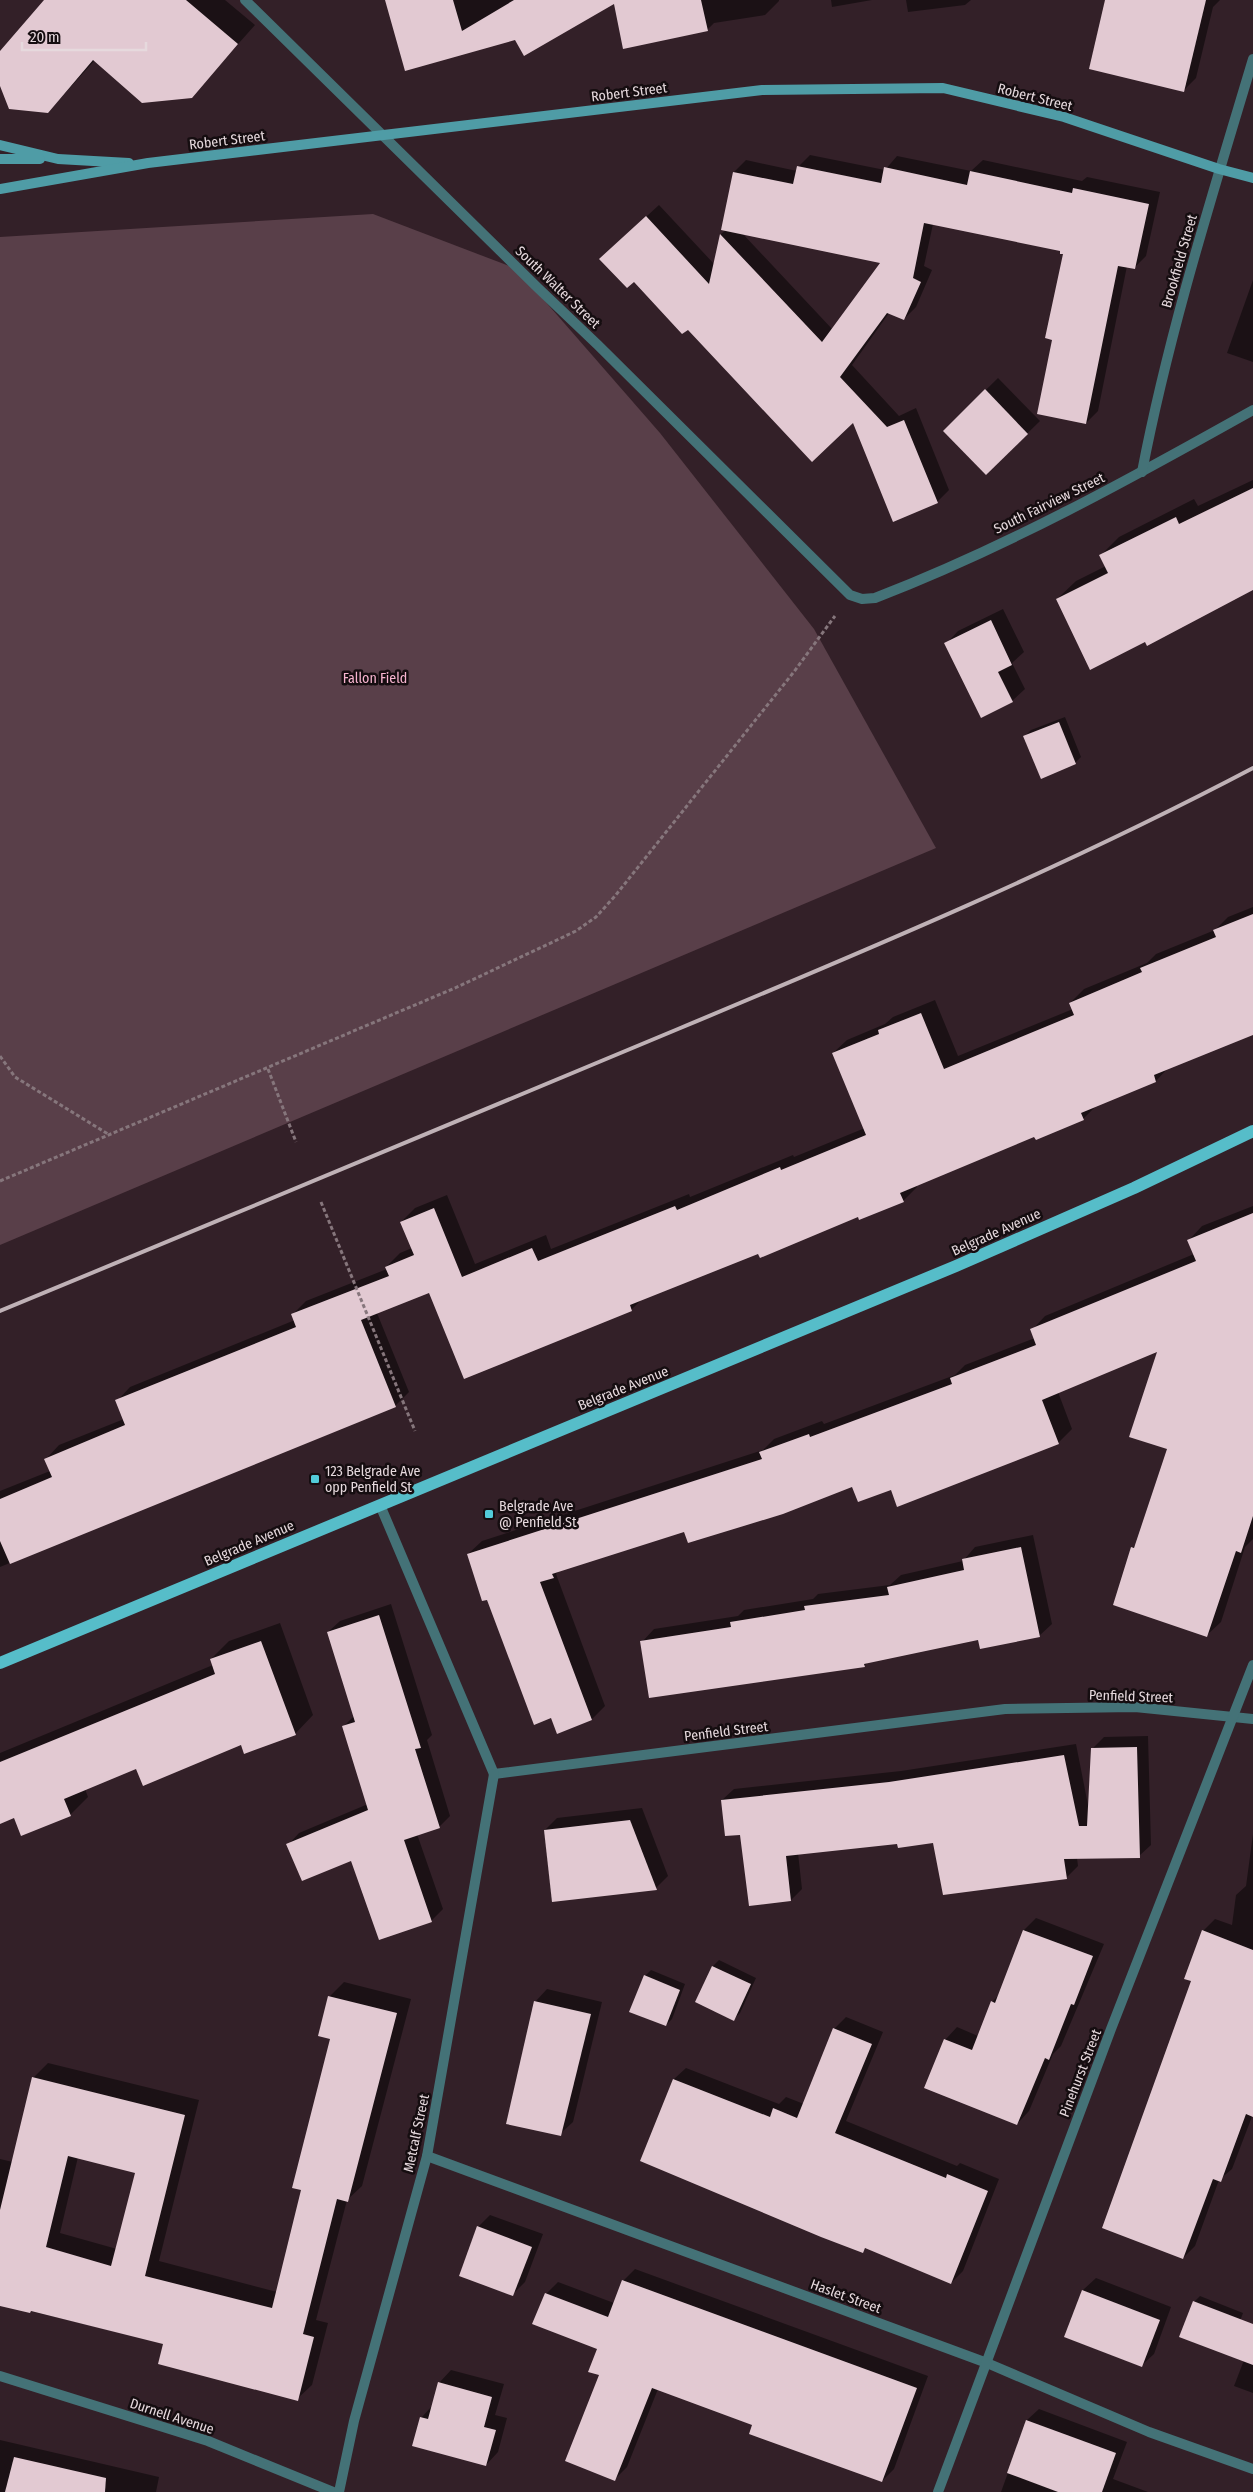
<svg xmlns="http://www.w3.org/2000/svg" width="1253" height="2492" viewBox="0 0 1253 2492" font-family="'Fira Sans Condensed',sans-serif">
	<rect width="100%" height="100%" fill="#332028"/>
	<path fill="#593f49" d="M 373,214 L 517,269 L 660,433 L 814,629 L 936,848 L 0,1245 L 0,237 Z"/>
	<g fill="#0007" fill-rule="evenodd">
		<path d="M 45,0 L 225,0 L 255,25 L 191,97 L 95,60 L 48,112 L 0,83 L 0,53 Z"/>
		<path d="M 386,0 L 779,0 L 779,1 L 765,15 L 714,23 L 707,30 L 615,2 L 515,38 L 406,70 Z"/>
		<path d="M 831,0 L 872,0 L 832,7 Z"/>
		<path d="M 906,0 L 971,0 L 965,5 L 908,12 Z"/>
		<path d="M 1115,0 L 1220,0 L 1213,7 L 1196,78 L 1184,90 Z"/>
		<path d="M 810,155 L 885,170 L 897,156 L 971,171 L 983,160 L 1082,181 L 1087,177 L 1160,192 L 1146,256 L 1134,268 L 1127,266 L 1098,411 L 1086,423 L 1054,339 L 1064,253 L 1062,250 L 933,224 L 924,266 L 932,270 L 916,307 L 904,319 L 889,313 L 852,365 L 899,416 L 916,408 L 949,490 L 937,502 L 853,421 L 613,247 L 659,205 L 715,265 L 721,234 L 726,230 L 734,172 L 746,160 L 797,171 L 798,167 ZM 742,233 L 882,262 L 833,330 Z"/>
		<path d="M 1253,280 L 1253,362 L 1227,353 Z"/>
		<path d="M 998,378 L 1040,421 L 986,474 L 944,431 Z"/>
		<path d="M 1253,480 L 1253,577 L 1146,641 L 1057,599 L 1076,581 L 1106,566 L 1101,555 L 1119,537 L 1194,499 L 1198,506 Z"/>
		<path d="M 1003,609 L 1024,652 L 1012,663 L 1025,689 L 1012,701 L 946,644 L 958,631 Z"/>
		<path d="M 1065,717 L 1081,757 L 1075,763 L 1025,736 L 1031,730 Z"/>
		<path d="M 1253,907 L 1253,1026 L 1168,1068 L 1156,1081 L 1097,1105 L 1083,1119 L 1035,1135 L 916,1185 L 917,1187 L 903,1201 L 759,1252 L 642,1299 L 631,1310 L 430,1291 L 377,1313 L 409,1392 L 395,1406 L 0,1567 L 0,1491 L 50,1471 L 46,1459 L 59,1445 L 124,1419 L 117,1401 L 130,1387 L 295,1320 L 292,1315 L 306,1301 L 387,1269 L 386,1267 L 400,1253 L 412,1248 L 401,1222 L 415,1208 L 447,1195 L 475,1264 L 546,1235 L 551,1249 L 689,1194 L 690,1197 L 793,1155 L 794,1157 L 865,1128 L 833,1053 L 847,1040 L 885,1024 L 893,1017 L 935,1000 L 958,1056 L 1073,1009 L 1070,1003 L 1084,989 L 1147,963 L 1156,954 L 1215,930 L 1228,917 Z"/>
		<path d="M 1253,1206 L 1253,1539 L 1245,1547 L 1221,1622 L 1207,1635 L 1132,1548 L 1138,1543 L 1168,1448 L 1159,1350 L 1058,1392 L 1072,1429 L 1058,1443 L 891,1488 L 853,1485 L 685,1530 L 560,1570 L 556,1574 L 605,1706 L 592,1719 L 558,1732 L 552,1717 L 487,1598 L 468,1554 L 482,1541 L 763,1450 L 774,1439 L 822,1421 L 824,1424 L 955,1375 L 965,1365 L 1035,1338 L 1032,1330 L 1045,1316 L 1194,1254 L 1189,1240 L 1202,1226 Z"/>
		<path d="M 1033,1535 L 1052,1624 L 1039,1636 L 979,1638 L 868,1662 L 864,1666 L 642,1642 L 654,1629 L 738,1616 L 744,1610 L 813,1599 L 818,1594 L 890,1585 L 901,1575 L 963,1561 L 975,1547 Z"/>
		<path d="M 391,1604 L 432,1735 L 427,1740 L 450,1816 L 439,1827 L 417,1834 L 443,1909 L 431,1921 L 352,1859 L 288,1845 L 299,1833 L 368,1804 L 344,1726 L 355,1715 L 328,1632 L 340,1621 Z"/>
		<path d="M 280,1623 L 313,1715 L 295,1734 L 136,1767 L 85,1789 L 88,1797 L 70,1815 L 15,1817 L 0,1823 L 0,1753 L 213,1665 L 211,1659 L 229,1641 Z"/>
		<path d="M 1148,1736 L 1151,1845 L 1139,1856 L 1077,1858 L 1078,1866 L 1066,1878 L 934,1842 L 898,1843 L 798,1853 L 802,1889 L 791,1900 L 742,1833 L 722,1800 L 734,1789 L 901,1771 L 1076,1744 L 1088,1805 L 1092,1749 L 1104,1737 Z"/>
		<path d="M 642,1808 L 668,1876 L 656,1888 L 545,1830 L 557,1818 Z"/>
		<path d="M 1253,1834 L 1253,2114 L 1232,2169 L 1219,2180 L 1195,2246 L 1183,2258 L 1193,1980 L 1203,1931 L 1215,1919 L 1232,1925 L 1236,1895 L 1246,1886 Z"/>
		<path d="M 1036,1918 L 1104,1944 L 1061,2046 L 1053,2054 L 1029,2111 L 1017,2124 L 945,2040 L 957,2027 L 978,2036 L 992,2002 L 1000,1994 L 1024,1930 Z"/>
		<path d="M 719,1960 L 756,1978 L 740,2013 L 734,2019 L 697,2002 L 713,1966 Z"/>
		<path d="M 651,1970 L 685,1984 L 672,2019 L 666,2025 L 645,1976 Z"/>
		<path d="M 344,1982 L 411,1999 L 362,2186 L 347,2200 L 316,2320 L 328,2323 L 312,2385 L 297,2399 L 165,2343 L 0,2304 L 0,2159 L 13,2162 L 33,2078 L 48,2063 L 199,2100 L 159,2261 L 277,2292 L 303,2189 L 331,2038 L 320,2035 L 330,1996 ZM 78,2157 L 136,2172 L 117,2249 L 60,2233 Z"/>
		<path d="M 547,1989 L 602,2002 L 573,2122 L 560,2134 L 535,2002 Z"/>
		<path d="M 846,2017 L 883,2032 L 846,2121 L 957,2166 L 960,2163 L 999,2179 L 963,2271 L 951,2283 L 866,2248 L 862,2252 L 642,2160 L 674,2079 L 686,2068 L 779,2104 L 786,2097 L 804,2104 L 834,2029 Z"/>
		<path d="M 490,2215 L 543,2234 L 525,2282 L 513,2294 L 478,2227 Z"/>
		<path d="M 635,2269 L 928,2376 L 894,2469 L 882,2481 L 753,2425 L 658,2389 L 627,2467 L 615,2479 L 598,2348 L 546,2294 L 558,2282 L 614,2303 L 623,2281 Z"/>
		<path d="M 1096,2278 L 1171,2307 L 1154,2354 L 1141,2366 L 1065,2337 L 1083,2290 Z"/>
		<path d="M 1200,2296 L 1243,2313 L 1230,2347 L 1194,2302 Z"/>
		<path d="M 1253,2337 L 1253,2393 L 1234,2386 Z"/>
		<path d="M 451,2370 L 504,2384 L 495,2415 L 507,2418 L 498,2452 L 486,2465 L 421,2418 L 432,2406 L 439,2383 Z"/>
		<path d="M 1039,2409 L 1127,2442 L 1113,2479 L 1148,2492 L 1001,2492 L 1027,2420 Z"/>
		<path d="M 0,2440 L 159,2477 L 156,2492 L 0,2492 Z"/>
	</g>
	<g fill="#e2c9d2" fill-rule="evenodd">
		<path d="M 44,0 L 186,0 L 238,44 L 192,98 L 142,103 L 93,60 L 48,113 L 9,109 L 0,86 L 0,51 Z"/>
		<path d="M 385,0 L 453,0 L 462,31 L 514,0 L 701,0 L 708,31 L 623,49 L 614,4 L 524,56 L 515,40 L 405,71 Z"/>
		<path d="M 1105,0 L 1206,0 L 1184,92 L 1089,69 Z"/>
		<path d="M 797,166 L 881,183 L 884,167 L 967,185 L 970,171 L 1072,193 L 1073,188 L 1149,204 L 1135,269 L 1118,266 L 1086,424 L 1037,414 L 1052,340 L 1045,338 L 1063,254 L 1060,254 L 1060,251 L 924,223 L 913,278 L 921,282 L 904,320 L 887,313 L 840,377 L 887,427 L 904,420 L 938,503 L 893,522 L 853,423 L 812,462 L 688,330 L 682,334 L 634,282 L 627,288 L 599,259 L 646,216 L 709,284 L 720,234 L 822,342 L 880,263 L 721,230 L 733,172 L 793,184 Z"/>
		<path d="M 985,389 L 1028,434 L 986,475 L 943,431 Z"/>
		<path d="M 1253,488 L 1253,590 L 1147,646 L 1145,642 L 1090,670 L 1056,599 L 1108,573 L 1099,555 L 1176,517 L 1179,524 Z"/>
		<path d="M 991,620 L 1012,665 L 998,672 L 1013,702 L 981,718 L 944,643 Z"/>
		<path d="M 1059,722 L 1076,764 L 1041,779 L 1023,736 Z"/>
		<path d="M 1253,914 L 1253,1035 L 1154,1075 L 1156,1082 L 1081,1113 L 1084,1120 L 1036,1140 L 1034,1137 L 900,1193 L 904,1202 L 859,1220 L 858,1217 L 760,1258 L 758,1254 L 630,1305 L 632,1311 L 464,1379 L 429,1293 L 361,1320 L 396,1407 L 10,1564 L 0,1541 L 0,1499 L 52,1477 L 44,1459 L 125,1425 L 115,1400 L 296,1327 L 291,1314 L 389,1276 L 385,1267 L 414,1255 L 400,1222 L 434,1208 L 462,1277 L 532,1248 L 538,1261 L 675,1206 L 677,1210 L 780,1167 L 781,1170 L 866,1135 L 832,1053 L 879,1034 L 878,1030 L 921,1013 L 944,1069 L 1074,1015 L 1069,1003 L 1142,972 L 1140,968 L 1216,937 L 1213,930 Z"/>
		<path d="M 1253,1213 L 1253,1516 L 1241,1553 L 1236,1551 L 1207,1637 L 1113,1605 L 1131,1547 L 1134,1548 L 1167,1449 L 1129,1437 L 1157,1352 L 1042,1400 L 1059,1444 L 897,1507 L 891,1490 L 858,1502 L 852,1487 L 783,1514 L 688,1543 L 684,1532 L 552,1574 L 554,1578 L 540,1582 L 592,1720 L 557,1734 L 551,1718 L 534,1725 L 487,1600 L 482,1601 L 467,1554 L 762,1459 L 759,1452 L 809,1434 L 810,1437 L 952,1384 L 950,1378 L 1036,1345 L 1030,1329 L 1196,1261 L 1187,1240 Z"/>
		<path d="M 1021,1547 L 1040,1637 L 980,1649 L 978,1640 L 864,1664 L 865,1667 L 649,1698 L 640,1641 L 731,1627 L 730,1622 L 805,1610 L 804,1606 L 889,1595 L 887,1587 L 964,1570 L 962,1559 Z"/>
		<path d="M 379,1615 L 421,1748 L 415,1749 L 440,1828 L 404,1840 L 432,1922 L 379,1940 L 351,1861 L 302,1881 L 286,1844 L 368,1810 L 342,1726 L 355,1722 L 327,1632 Z"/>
		<path d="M 261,1641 L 296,1735 L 244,1754 L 241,1745 L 143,1786 L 136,1769 L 64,1799 L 71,1816 L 21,1836 L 14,1818 L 0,1824 L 0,1762 L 215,1674 L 210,1659 Z"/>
		<path d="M 1137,1747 L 1140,1858 L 1064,1859 L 1067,1879 L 943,1895 L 933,1843 L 898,1848 L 897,1844 L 786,1856 L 791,1901 L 749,1906 L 740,1835 L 725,1836 L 721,1800 L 889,1782 L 1064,1755 L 1079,1826 L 1087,1826 L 1091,1748 Z"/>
		<path d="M 630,1820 L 657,1890 L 552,1902 L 544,1830 Z"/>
		<path d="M 1023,1930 L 1093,1956 L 1074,2005 L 1071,2004 L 1049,2060 L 1045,2058 L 1017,2125 L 924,2088 L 944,2039 L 972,2050 L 991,2001 L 995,2003 Z"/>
		<path d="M 1202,1930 L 1253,1950 L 1253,2117 L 1246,2114 L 1221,2182 L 1213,2179 L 1183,2259 L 1102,2228 L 1191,1981 L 1184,1979 Z"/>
		<path d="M 712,1966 L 751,1984 L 734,2021 L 695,2002 Z"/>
		<path d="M 644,1975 L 680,1990 L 666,2026 L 629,2012 Z"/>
		<path d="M 328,1996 L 397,2013 L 348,2202 L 337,2199 L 303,2334 L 314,2337 L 298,2401 L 158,2364 L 163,2344 L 31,2311 L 30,2313 L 0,2306 L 0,2210 L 32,2077 L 185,2115 L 145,2276 L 272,2308 L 301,2190 L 292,2188 L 330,2039 L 318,2036 ZM 68,2156 L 135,2173 L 111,2266 L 46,2247 Z"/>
		<path d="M 534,2001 L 591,2014 L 561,2136 L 506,2124 Z"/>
		<path d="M 833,2028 L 872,2044 L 835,2133 L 946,2178 L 947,2174 L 988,2191 L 951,2284 L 865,2248 L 863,2253 L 821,2237 L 640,2161 L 673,2079 L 770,2117 L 773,2108 L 797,2118 Z"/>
		<path d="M 477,2226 L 532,2247 L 513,2296 L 459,2276 Z"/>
		<path d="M 622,2280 L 917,2388 L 882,2482 L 749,2434 L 752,2425 L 652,2388 L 615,2481 L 565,2461 L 599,2375 L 588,2372 L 597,2349 L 532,2324 L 545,2293 L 608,2317 Z"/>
		<path d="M 1082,2290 L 1160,2320 L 1142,2367 L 1064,2337 Z"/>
		<path d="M 1193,2301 L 1253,2324 L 1253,2365 L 1179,2337 Z"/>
		<path d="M 438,2382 L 492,2397 L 484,2427 L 496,2430 L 486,2466 L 412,2446 L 420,2417 L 428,2419 Z"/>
		<path d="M 1026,2420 L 1116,2453 L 1102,2492 L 1058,2492 L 1007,2473 Z"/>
		<path d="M 14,2457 L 106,2478 L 105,2492 L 5,2492 Z"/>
	</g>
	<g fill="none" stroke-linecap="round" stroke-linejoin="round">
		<g stroke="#86767c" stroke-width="3" stroke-dasharray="4 2.5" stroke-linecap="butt">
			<path d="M 0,1056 L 15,1077 L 108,1134"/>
			<path d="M 268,1069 L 296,1142"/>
			<path d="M 0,1181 L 455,988 L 576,931 L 596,917 L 615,896 L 793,673 L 835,616"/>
			<path d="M 321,1202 L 415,1431"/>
		</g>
		<g stroke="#447277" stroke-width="10">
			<path d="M 245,0 L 538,288 L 598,345 L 850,595 L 862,599 L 875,598 C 1007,547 1130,479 1253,410"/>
			<path d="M 1142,472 C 1169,332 1212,196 1253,59"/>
			<path d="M 380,1505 L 494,1774 L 1005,1709 L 1135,1707 L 1253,1719"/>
			<path d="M 427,2156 L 987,2363 L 1149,2432 L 1253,2469"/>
			<path d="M 0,2376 L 208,2441 L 333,2492"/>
			<path d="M 339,2492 L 354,2421 L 427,2156 L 494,1774"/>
			<path d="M 938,2492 L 1111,2029 L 1253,1665"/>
		</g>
		<g stroke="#4f9ca6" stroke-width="10">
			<path d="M 0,145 L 58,159 L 129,163"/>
			<path d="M 0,159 L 40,159"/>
			<path d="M 0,189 L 148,163 L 762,90 L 943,88 L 1064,117 L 1219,169 L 1253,178"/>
		</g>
		<path stroke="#56bdc9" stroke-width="12" d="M 0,1663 L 956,1266 L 1134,1188 L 1253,1131"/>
		<path stroke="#bfb1b6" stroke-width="4" d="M 0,1311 C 226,1217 453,1124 678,1029 C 872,948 1067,866 1253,768"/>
	</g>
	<g fill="#52cbd9" stroke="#150d10" stroke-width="2">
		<rect x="310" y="1474" width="10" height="10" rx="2.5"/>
		<rect x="484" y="1509" width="10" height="10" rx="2.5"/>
	</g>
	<g text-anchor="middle" stroke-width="5" stroke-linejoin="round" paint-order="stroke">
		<g font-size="14" fill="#e6d9dd" stroke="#150d10">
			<text transform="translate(629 92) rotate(-7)" y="5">Robert Street</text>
			<text transform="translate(1035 97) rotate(14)" y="5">Robert Street</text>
			<text transform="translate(227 140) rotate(-7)" y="5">Robert Street</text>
			<text transform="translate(1179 261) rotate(-74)" y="5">Brookfield Street</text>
			<text transform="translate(558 287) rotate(44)" y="5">South Walter Street</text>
			<text transform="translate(1049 503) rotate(-26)" y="5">South Fairview Street</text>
			<text transform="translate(996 1232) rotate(-24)" y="5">Belgrade Avenue</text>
			<text transform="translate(623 1388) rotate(-22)" y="5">Belgrade Avenue</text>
			<text transform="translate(249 1543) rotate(-23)" y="5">Belgrade Avenue</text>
			<text transform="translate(1131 1696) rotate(2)" y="5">Penfield Street</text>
			<text transform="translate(726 1731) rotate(-7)" y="5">Penfield Street</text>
			<text transform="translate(1080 2073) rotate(-69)" y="5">Pinehurst Street</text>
			<text transform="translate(416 2133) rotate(-78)" y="5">Metcalf Street</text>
			<text transform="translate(846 2296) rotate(20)" y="5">Haslet Street</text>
			<text transform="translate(172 2416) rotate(18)" y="5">Durnell Avenue</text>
		</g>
		<g font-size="14" fill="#f7b4cf" stroke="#150d10">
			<text x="375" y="683">Fallon Field</text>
		</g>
		<g font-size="14" fill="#e6d9dd" stroke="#150d10" text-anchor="start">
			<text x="325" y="1476">123 Belgrade Ave<tspan x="325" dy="16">opp Penfield St</tspan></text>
			<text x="499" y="1511">Belgrade Ave<tspan x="499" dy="16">@ Penfield St</tspan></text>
		</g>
	</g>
	<path d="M22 42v8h124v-8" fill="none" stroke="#e6d9dd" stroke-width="2.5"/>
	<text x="30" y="42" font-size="15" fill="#e6d9dd" stroke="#150d10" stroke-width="4" paint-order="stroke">20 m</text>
</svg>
